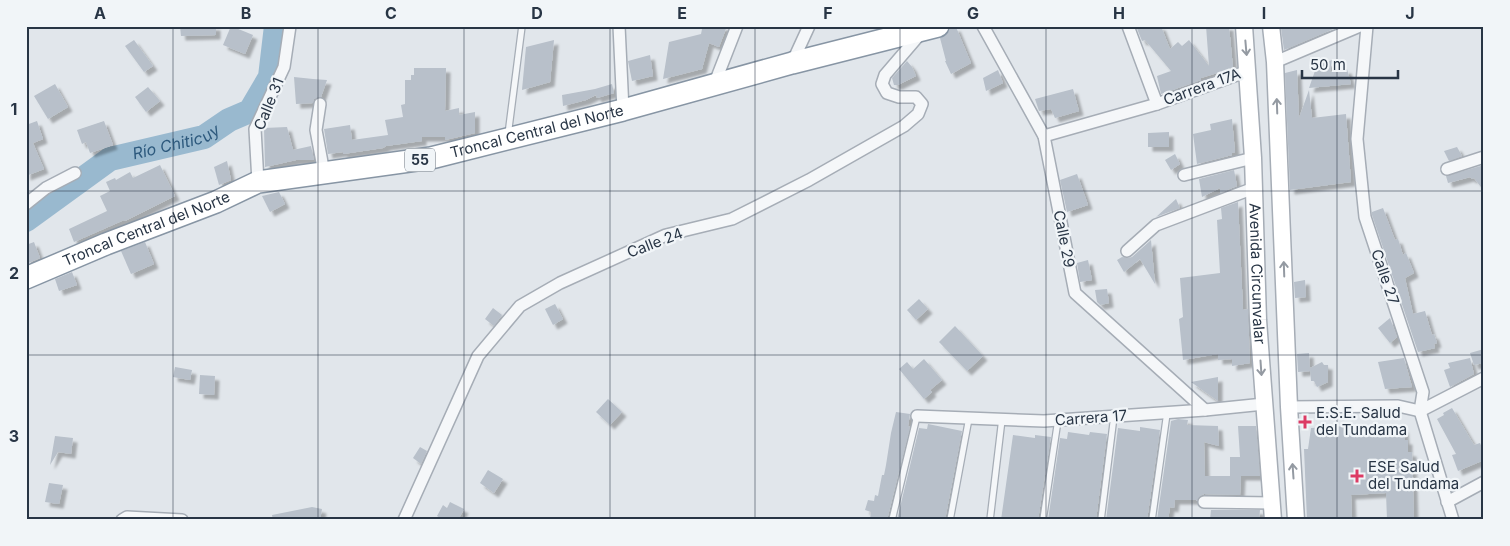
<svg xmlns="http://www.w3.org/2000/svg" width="1510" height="546" viewBox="0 0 1510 546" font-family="Inter,sans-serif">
	<defs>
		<filter id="shadow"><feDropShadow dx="4.5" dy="4.5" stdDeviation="1" flood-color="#0004"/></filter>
	</defs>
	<rect width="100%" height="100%" fill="#e1e6eb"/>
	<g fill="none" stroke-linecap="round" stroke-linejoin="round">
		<path stroke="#99b9cf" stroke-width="24" id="s1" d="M 26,220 L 110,159 L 204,137 L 229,120 L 250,111 L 270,77 L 276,26"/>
	</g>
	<g fill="#b8c0ca" filter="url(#shadow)">
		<path d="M 180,26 L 216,26 L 216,35 L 181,36 Z"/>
		<path d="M 231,26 L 253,35 L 245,54 L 223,45 Z"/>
		<path d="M 720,26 L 727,26 L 719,47 L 709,43 L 702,69 L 663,79 L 669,42 L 701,34 L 702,29 Z"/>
		<path d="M 1136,26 L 1161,26 L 1170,49 L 1178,42 L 1182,46 L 1189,40 L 1209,66 L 1206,26 L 1229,26 L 1233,68 L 1201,78 L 1201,80 L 1161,94 L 1157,76 L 1171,71 L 1145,40 L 1142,41 Z"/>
		<path d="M 1287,26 L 1338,26 L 1338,27 L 1284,50 L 1281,28 Z"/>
		<path d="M 956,27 L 971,63 L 951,74 L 945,61 L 946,61 L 940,38 L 946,35 L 950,29 Z"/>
		<path d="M 134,40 L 153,66 L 144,72 L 125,46 Z"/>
		<path d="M 554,40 L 550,82 L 522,90 L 526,47 Z"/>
		<path d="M 650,55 L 653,76 L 632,81 L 628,61 Z"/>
		<path d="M 1332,60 L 1330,72 L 1347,69 L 1351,84 L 1309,88 L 1317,65 Z"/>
		<path d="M 907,61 L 912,67 L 916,76 L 898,85 L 894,85 L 892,78 Z"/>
		<path d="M 414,68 L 446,68 L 445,111 L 459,108 L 459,115 L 475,112 L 475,133 L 445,140 L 445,137 L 422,137 L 422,141 L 386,146 L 383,148 L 343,154 L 343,152 L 328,154 L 324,129 L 350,125 L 352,140 L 388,135 L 385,120 L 403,117 L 401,105 L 405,104 L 405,80 L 411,80 L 411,75 L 414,75 Z"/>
		<path d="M 998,70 L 1003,83 L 986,91 L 983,78 Z"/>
		<path d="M 1297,70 L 1299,118 L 1309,90 L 1312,118 L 1346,114 L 1351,182 L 1290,190 L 1285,73 Z"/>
		<path d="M 294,77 L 313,79 L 327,80 L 321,97 L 314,99 L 313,103 L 296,104 Z"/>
		<path d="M 55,84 L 68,107 L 48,119 L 34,96 Z"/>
		<path d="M 612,84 L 614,93 L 597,98 L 596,95 L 586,100 L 563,106 L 562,95 L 595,89 Z"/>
		<path d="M 148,87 L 160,101 L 146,112 L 135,97 Z"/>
		<path d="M 1073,89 L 1079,111 L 1055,118 L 1051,109 L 1039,111 L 1035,99 Z"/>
		<path d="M 1232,119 L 1235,152 L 1232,153 L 1232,155 L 1197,164 L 1193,134 L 1211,130 L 1210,124 Z"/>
		<path d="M 37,121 L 43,139 L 33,143 L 44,169 L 26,176 L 26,125 Z"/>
		<path d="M 104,121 L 113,145 L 90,153 L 86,142 L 82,144 L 77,130 Z"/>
		<path d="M 287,127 L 293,150 L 311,146 L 314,160 L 296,160 L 265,167 L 264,128 Z"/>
		<path d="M 1169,132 L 1169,147 L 1148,147 L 1148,133 Z"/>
		<path d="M 1457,147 L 1462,156 L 1449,161 L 1444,151 Z"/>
		<path d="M 1175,154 L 1180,164 L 1171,170 L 1165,160 Z"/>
		<path d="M 227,161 L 231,180 L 219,185 L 214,167 Z"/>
		<path d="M 160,165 L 175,196 L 125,221 L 124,220 L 74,242 L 69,229 L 107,211 L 100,196 L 110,191 L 106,182 L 115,178 L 116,180 L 130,172 L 133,178 Z"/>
		<path d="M 1484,165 L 1484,191 L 1474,178 L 1472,179 L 1470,177 L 1448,183 L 1446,176 Z"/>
		<path d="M 1234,170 L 1237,186 L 1220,193 L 1220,188 L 1202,197 L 1199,179 Z"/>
		<path d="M 1077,174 L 1088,205 L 1067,212 L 1060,180 Z"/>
		<path d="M 279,192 L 285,204 L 270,212 L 262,196 Z"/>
		<path d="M 1176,199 L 1180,208 L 1156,217 Z"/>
		<path d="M 1238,202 L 1243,310 L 1248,309 L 1250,363 L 1232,366 L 1232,359 L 1218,360 L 1218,354 L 1183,360 L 1179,319 L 1183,317 L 1180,278 L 1220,273 L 1217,220 L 1222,219 L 1221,208 Z"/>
		<path d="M 1383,208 L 1395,240 L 1398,239 L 1403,255 L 1406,253 L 1414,273 L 1405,278 L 1413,314 L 1425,311 L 1432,335 L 1434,334 L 1437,343 L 1434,344 L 1435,348 L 1418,352 L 1372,215 L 1372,212 Z"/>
		<path d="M 1151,240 L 1155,284 L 1140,259 L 1124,272 L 1117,260 L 1122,257 L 1128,258 L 1132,257 Z"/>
		<path d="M 34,242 L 40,258 L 26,264 L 26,245 Z"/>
		<path d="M 145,242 L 154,264 L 131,274 L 121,251 Z"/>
		<path d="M 1088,260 L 1092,280 L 1080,282 L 1077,263 Z"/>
		<path d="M 72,272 L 77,285 L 59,291 L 55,279 Z"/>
		<path d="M 1305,280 L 1306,297 L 1295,298 L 1294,282 Z"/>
		<path d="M 1107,289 L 1109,303 L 1100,305 L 1097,302 L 1095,290 Z"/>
		<path d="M 919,299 L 928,309 L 916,320 L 907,310 Z"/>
		<path d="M 555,304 L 563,319 L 553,325 L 545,309 Z"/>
		<path d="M 493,308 L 502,315 L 494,326 L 485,319 Z"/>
		<path d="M 1390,318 L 1397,337 L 1390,343 L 1378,328 Z"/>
		<path d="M 955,326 L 983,356 L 967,371 L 939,342 Z"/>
		<path d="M 1484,349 L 1484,363 L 1474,365 L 1470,353 Z"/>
		<path d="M 1309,353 L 1310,371 L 1298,372 L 1297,354 Z"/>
		<path d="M 1404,358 L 1412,387 L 1385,389 L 1378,362 Z"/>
		<path d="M 1470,358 L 1474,374 L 1450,387 L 1444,370 L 1450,368 L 1448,363 Z"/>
		<path d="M 924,359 L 942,380 L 930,390 L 932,392 L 924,399 L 899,369 L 907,362 L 913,369 Z"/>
		<path d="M 1322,362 L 1324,365 L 1328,365 L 1328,382 L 1317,387 L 1314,381 L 1311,381 L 1310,368 Z"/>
		<path d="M 175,367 L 192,370 L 190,380 L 173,377 Z"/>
		<path d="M 200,375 L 215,376 L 214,395 L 199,394 Z"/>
		<path d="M 1218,377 L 1218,401 L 1191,382 Z"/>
		<path d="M 608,399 L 622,412 L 610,425 L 596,412 Z"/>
		<path d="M 1452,408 L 1474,445 L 1480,443 L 1484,452 L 1484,460 L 1458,471 L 1452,455 L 1456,454 L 1437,419 L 1444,415 L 1443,413 Z"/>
		<path d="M 896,412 L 910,414 L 908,426 L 910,427 L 887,520 L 870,520 L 871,512 L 865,510 L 868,500 L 874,501 L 875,495 L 878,496 L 882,475 L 884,475 L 886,465 L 891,433 Z"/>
		<path d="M 1178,419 L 1188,420 L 1187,425 L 1218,426 L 1219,446 L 1204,442 L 1205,476 L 1230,476 L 1230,457 L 1240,457 L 1238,426 L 1256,426 L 1260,476 L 1241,476 L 1240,495 L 1204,494 L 1200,496 L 1197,501 L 1196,500 L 1175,500 L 1174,508 L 1170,507 L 1168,520 L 1157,520 L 1171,421 Z"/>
		<path d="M 928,424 L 962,431 L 945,520 L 897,520 L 919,428 L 927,429 Z"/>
		<path d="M 1348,426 L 1369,427 L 1369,429 L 1404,428 L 1405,440 L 1408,440 L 1408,452 L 1412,452 L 1414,520 L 1387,520 L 1386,493 L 1351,495 L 1352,520 L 1307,520 L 1304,449 L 1308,449 L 1311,428 Z"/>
		<path d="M 1140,427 L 1160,430 L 1147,520 L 1106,520 L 1118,428 L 1140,431 Z"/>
		<path d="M 1068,432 L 1089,435 L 1090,432 L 1107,434 L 1096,520 L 1048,520 L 1060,438 L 1067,439 Z"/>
		<path d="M 1013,435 L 1035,438 L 1035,435 L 1051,437 L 1038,520 L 1001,520 Z"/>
		<path d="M 55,436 L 73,438 L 71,454 L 58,452 L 50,465 Z"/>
		<path d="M 420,447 L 427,451 L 421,464 L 413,458 Z"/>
		<path d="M 488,470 L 503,479 L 494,493 L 480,483 Z"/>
		<path d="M 49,483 L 63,485 L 59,504 L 45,502 Z"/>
		<path d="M 450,502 L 464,509 L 458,520 L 443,520 L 437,516 L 443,505 L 447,508 Z"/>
		<path d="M 312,507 L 322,509 L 320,520 L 273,520 L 272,515 Z"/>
		<path d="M 1211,510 L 1260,510 L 1259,520 L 1210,520 Z"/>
	</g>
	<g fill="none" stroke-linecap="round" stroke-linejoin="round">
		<defs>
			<g id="lane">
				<path d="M 508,135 L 522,26"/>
				<path d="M 892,520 L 917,416"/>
				<path d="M 950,520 L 969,418"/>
				<path d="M 990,520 L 1002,419"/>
				<path d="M 1043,520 L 1058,420"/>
				<path d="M 1101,520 L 1114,416"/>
				<path d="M 1152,520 L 1167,413"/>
			</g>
			<g id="street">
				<path d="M 619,26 L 623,110"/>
				<path d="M 983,26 L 1044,136 L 1075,293 L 1205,410"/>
				<path d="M 1128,26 L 1157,104"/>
				<path d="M 1367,26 L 1357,139 L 1365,217 L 1423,392 L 1420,411 L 1453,520"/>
				<path d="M 1275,62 L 1360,26"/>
				<path d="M 792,63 L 809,26"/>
				<path d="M 714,85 L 737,26"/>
				<path d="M 320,104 L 316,130 L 324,173"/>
				<path d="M 1044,136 L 1157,104 L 1248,71"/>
				<path d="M 1447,169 L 1484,157"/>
				<path d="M 1184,175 L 1253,158"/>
				<path d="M 258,182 L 255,129 L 284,67 L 290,26"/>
				<path d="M 26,204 L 46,188 L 75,173"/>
				<path d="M 1127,251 L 1156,225 L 1254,188"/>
				<path d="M 1289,407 L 1398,406 L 1420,411 L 1484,378"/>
				<path d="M 917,416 L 1044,421 L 1205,410 L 1264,404"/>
				<path d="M 1204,502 L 1272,503"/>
				<path d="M 1447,502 L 1484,482"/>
				<path d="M 122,520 L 127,517 L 182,520"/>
				<path d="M 404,520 L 478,356 L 520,306 L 560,283 L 666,235 L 732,219 L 809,180 L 904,126 L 918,114 L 922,104 L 916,97 L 899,97 L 887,93 L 882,84 L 885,75 L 921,33"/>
			</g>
			<g id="secondary">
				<path id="s2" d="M 1244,26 L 1253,158 L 1258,320 L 1273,520"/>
				<path d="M 1271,26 L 1275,62 L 1289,407 L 1296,520"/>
			</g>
			<g id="highway">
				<path id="s3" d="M 26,278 L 106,244 L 216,202 L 258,182 L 431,158 L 623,110 L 792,63 L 938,26"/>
			</g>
		</defs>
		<use href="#lane" stroke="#a6adb6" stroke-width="8"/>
		<use href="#street" stroke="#a6adb6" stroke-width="14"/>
		<use href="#secondary" stroke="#a6adb6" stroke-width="19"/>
		<use href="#highway" stroke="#8795a4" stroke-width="24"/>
		<use href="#lane" stroke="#f5f7f9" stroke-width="5.5"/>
		<use href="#street" stroke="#f5f7f9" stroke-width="11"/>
		<use href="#secondary" stroke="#fff" stroke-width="16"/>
		<use href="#highway" stroke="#fff" stroke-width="21"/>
	</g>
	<defs><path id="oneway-shaft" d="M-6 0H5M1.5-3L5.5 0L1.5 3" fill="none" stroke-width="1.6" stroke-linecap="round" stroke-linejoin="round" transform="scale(1.25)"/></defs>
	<g stroke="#949aa2">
		<use href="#oneway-shaft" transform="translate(1246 48) rotate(85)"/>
		<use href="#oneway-shaft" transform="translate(1277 106) rotate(-92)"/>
		<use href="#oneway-shaft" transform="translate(1284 269) rotate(-92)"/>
		<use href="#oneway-shaft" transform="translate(1261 368) rotate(86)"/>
		<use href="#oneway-shaft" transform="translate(1293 471) rotate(-94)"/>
	</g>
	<path fill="none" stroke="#283545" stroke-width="1" stroke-opacity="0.55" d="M 173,26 L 173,520M 318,26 L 318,520M 464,26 L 464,520M 610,26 L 610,520M 755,26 L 755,520M 900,26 L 900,520M 1046,26 L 1046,520M 1192,26 L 1192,520M 1337,26 L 1337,520M 26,191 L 1484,191M 26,355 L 1484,355"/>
	<g fill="#dc3b64" stroke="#f1f5f8" stroke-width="2">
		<path d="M1302.5 414.5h5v5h5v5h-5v5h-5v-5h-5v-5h5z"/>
		<path d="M1354.5 468.5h5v5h5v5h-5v5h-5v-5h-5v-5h5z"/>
	</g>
	<g text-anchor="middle" stroke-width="4.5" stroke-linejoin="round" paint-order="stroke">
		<rect fill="#f1f5f8" stroke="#646f7b" stroke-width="1" x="405" y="148.5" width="30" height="23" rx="4"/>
		<g font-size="14" font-weight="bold" fill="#283545">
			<text x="420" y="165">55</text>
		</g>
		<g font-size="15" fill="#283545" stroke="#f1f5f8">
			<text transform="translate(1202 87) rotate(-20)" y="5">Carrera 17A</text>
			<text transform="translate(269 104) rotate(-68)" y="5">Calle 31</text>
			<text dy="5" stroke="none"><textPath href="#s3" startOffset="535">Troncal Central del Norte</textPath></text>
			<text dy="5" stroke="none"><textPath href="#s3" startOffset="130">Troncal Central del Norte</textPath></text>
			<text transform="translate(1064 239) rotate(79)" y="5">Calle 29</text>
			<text transform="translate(655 243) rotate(-21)" y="5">Calle 24</text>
			<text dy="5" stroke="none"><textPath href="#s2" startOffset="248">Avenida Circunvalar</textPath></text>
			<text transform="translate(1385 277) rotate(71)" y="5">Calle 27</text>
			<text transform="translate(1091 418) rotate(-4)" y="5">Carrera 17</text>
		</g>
		<g font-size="15" fill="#283545" stroke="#f1f5f8" text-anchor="start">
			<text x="1316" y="418">E.S.E. Salud<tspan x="1316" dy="17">del Tundama</tspan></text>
			<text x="1368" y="472">ESE Salud<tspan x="1368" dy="17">del Tundama</tspan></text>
		</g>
		<g font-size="16" font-style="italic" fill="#2d597d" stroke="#f1f5f8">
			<text dy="6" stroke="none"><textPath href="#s1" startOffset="172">Río Chiticuy</textPath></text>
		</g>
	</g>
	<rect width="1510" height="546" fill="none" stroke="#f1f5f8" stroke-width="55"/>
	<path d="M1302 70v8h96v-8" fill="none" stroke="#283545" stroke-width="2.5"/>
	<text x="1310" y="70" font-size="15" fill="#283545" stroke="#f1f5f8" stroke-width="4" paint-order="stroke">50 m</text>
	<rect x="28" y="28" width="1454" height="490" fill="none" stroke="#283545" stroke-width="2"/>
	<g font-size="16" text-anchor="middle" font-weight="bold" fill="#283545">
		<text x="100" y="19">A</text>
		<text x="246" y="19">B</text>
		<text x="391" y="19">C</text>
		<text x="537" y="19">D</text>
		<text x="682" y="19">E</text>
		<text x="828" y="19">F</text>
		<text x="973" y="19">G</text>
		<text x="1119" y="19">H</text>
		<text x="1264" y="19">I</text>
		<text x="1410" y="19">J</text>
		<text x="14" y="115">1</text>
		<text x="14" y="279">2</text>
		<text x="14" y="442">3</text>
	</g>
</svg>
